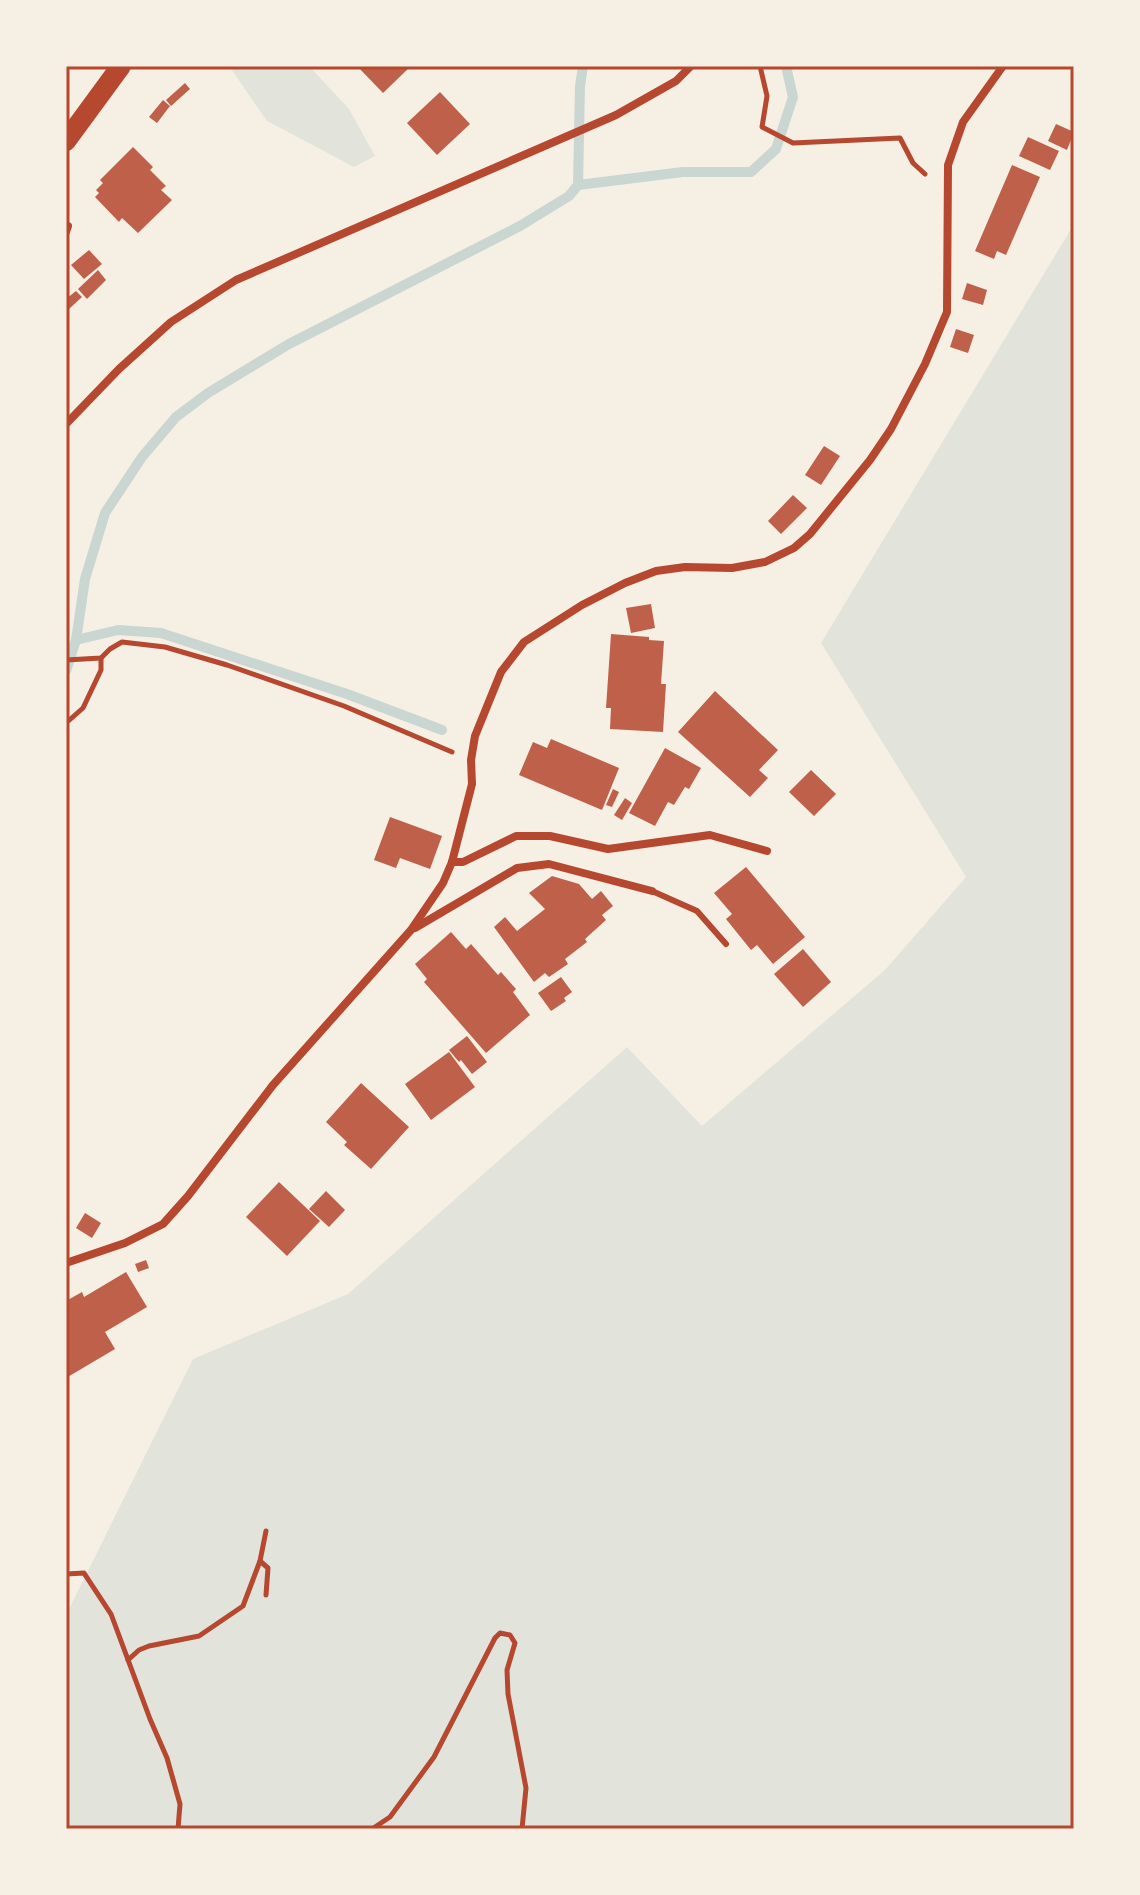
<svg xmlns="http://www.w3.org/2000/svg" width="1140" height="1895" viewBox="0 0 1140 1895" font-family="'Space Grotesk',sans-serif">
	<rect width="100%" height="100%" fill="#f6efe4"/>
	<g fill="#e2e4dc">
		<path d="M 229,66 L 309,66 L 349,109 L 375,156 L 354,167 L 267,121 Z"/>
		<path d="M 1074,224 L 1074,1829 L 66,1829 L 66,1615 L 193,1359 L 348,1294 L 627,1047 L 702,1126 L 885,970 L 966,877 L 821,643 Z"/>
	</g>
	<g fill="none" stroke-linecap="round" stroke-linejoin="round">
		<g stroke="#c9d6d2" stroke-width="10">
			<path d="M 578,185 L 683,172 L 751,172 L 776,149 L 793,97 L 786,66"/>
			<path d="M 76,640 L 118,630 L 161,633 L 347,694 L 442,730"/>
			<path d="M 66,671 L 76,640 L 85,579 L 105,513 L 142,457 L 176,417 L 208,393 L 289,344 L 520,226 L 569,196 L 578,185 L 580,86 L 583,66"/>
		</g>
	</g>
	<g fill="#bf614a">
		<path d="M 357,66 L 411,66 L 383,93 Z"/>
		<path d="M 185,83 L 190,89 L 171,106 L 166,100 Z"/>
		<path d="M 440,92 L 470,124 L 437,155 L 407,123 Z"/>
		<path d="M 163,100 L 170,106 L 157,123 L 149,117 Z"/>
		<path d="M 1056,124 L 1074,132 L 1067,150 L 1048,141 Z"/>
		<path d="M 1028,137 L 1059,151 L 1050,170 L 1019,156 Z"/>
		<path d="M 133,147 L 153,167 L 150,170 L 166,186 L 161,190 L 172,200 L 138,233 L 122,218 L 119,222 L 95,197 L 99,193 L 96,190 L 103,183 L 100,180 Z"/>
		<path d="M 1012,165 L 1040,177 L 1006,255 L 997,251 L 994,259 L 975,251 Z"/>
		<path d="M 89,250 L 102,264 L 84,279 L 71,265 Z"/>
		<path d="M 98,270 L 106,280 L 87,299 L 78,289 Z"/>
		<path d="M 967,283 L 987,290 L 983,305 L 962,299 Z"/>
		<path d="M 76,291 L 82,297 L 69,309 L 66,305 L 66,299 Z"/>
		<path d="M 956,329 L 974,335 L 968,353 L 950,347 Z"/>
		<path d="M 824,446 L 840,456 L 821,485 L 805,475 Z"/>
		<path d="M 793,495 L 807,508 L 781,534 L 768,521 Z"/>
		<path d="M 651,604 L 655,628 L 631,633 L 626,608 Z"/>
		<path d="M 611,634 L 649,637 L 649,640 L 664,641 L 661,684 L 666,684 L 663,732 L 610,729 L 611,708 L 606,708 Z"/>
		<path d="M 715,691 L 778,750 L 759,770 L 768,778 L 750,797 L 678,732 Z"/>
		<path d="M 551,739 L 619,768 L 602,810 L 519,775 L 533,742 L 547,748 Z"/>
		<path d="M 665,748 L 701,768 L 689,789 L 685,787 L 674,805 L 668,802 L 655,826 L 629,813 Z"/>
		<path d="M 811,770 L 836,794 L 814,816 L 789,792 Z"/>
		<path d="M 613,789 L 619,792 L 612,807 L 606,805 Z"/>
		<path d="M 625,798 L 632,803 L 622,820 L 614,815 Z"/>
		<path d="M 390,817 L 442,836 L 430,869 L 400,858 L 396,868 L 374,860 Z"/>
		<path d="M 746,867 L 805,937 L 773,964 L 757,945 L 751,950 L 726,919 L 732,914 L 714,893 Z"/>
		<path d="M 552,876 L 579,884 L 592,899 L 601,891 L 613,906 L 602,915 L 606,920 L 585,939 L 587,942 L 565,959 L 568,964 L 549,977 L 545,973 L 534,982 L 494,927 L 505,917 L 517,931 L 545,909 L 529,893 Z"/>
		<path d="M 451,932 L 466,949 L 471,944 L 498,975 L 501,972 L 516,989 L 513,992 L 530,1015 L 486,1053 L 424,982 L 427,979 L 415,964 Z"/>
		<path d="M 803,949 L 831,982 L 803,1007 L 774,974 Z"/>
		<path d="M 561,977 L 572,992 L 564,998 L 566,1001 L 551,1011 L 538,993 Z"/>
		<path d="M 467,1036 L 487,1062 L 472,1074 L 461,1060 L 459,1062 L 449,1050 Z"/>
		<path d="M 449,1052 L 475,1087 L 431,1120 L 405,1084 Z"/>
		<path d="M 361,1083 L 409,1127 L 371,1169 L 344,1145 L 347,1142 L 326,1122 Z"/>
		<path d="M 279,1182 L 320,1221 L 287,1256 L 246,1217 Z"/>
		<path d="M 326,1191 L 345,1210 L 329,1227 L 309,1209 Z"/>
		<path d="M 85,1213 L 101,1223 L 92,1238 L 76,1228 Z"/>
		<path d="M 146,1260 L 149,1268 L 138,1272 L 135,1264 Z"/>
		<path d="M 126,1272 L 147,1307 L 105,1332 L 115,1349 L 66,1378 L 66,1301 L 82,1292 L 84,1297 Z"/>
	</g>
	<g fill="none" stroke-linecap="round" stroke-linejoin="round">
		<g stroke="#b5482f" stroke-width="5">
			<path d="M 760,66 L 767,96 L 762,127 L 793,143 L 900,138 L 913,163 L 925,174"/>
			<path d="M 66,660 L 101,658 L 110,649 L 122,642 L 165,647 L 227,665 L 344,706 L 452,752"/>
			<path d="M 66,723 L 83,708 L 101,670 L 101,658"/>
			<path d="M 260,1561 L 268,1568 L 266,1595"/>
			<path d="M 66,1574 L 84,1573 L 111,1614 L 150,1719 L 167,1758 L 180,1804 L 178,1829"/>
			<path d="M 128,1660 L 139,1650 L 149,1646 L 199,1636 L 243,1606 L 260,1561 L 266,1531"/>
			<path d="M 372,1829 L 390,1817 L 434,1757 L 495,1638 L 500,1633 L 510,1635 L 515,1643 L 507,1670 L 508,1694 L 526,1788 L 522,1829"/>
		</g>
		<path stroke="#b5482f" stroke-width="6" d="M 652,891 L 697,911 L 726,944"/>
		<g stroke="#b5482f" stroke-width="8">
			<path d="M 66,232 L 68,226"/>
			<path d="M 66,424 L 119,369 L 171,322 L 236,280 L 616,115 L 676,81 L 691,66"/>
			<path d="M 452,862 L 463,862 L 516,836 L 550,836 L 608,849 L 710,835 L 767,851"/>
			<path d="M 415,928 L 517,868 L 549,864 L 652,891"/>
			<path d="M 66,1263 L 125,1243 L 163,1224 L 188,1196 L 273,1085 L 411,930 L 443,883 L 452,862 L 472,784 L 471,760 L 475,736 L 501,672 L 524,642 L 582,605 L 625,583 L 656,571 L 685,567 L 732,568 L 765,562 L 794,548 L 810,534 L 870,460 L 891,429 L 925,364 L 947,312 L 948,165 L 963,122 L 1003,66"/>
		</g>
		<path stroke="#b5482f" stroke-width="20" d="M 66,141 L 121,66"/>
	</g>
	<rect width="1140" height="1895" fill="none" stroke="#f6efe4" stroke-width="136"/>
	<rect x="68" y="68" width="1004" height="1759" fill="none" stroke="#b5482f" stroke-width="3"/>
</svg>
